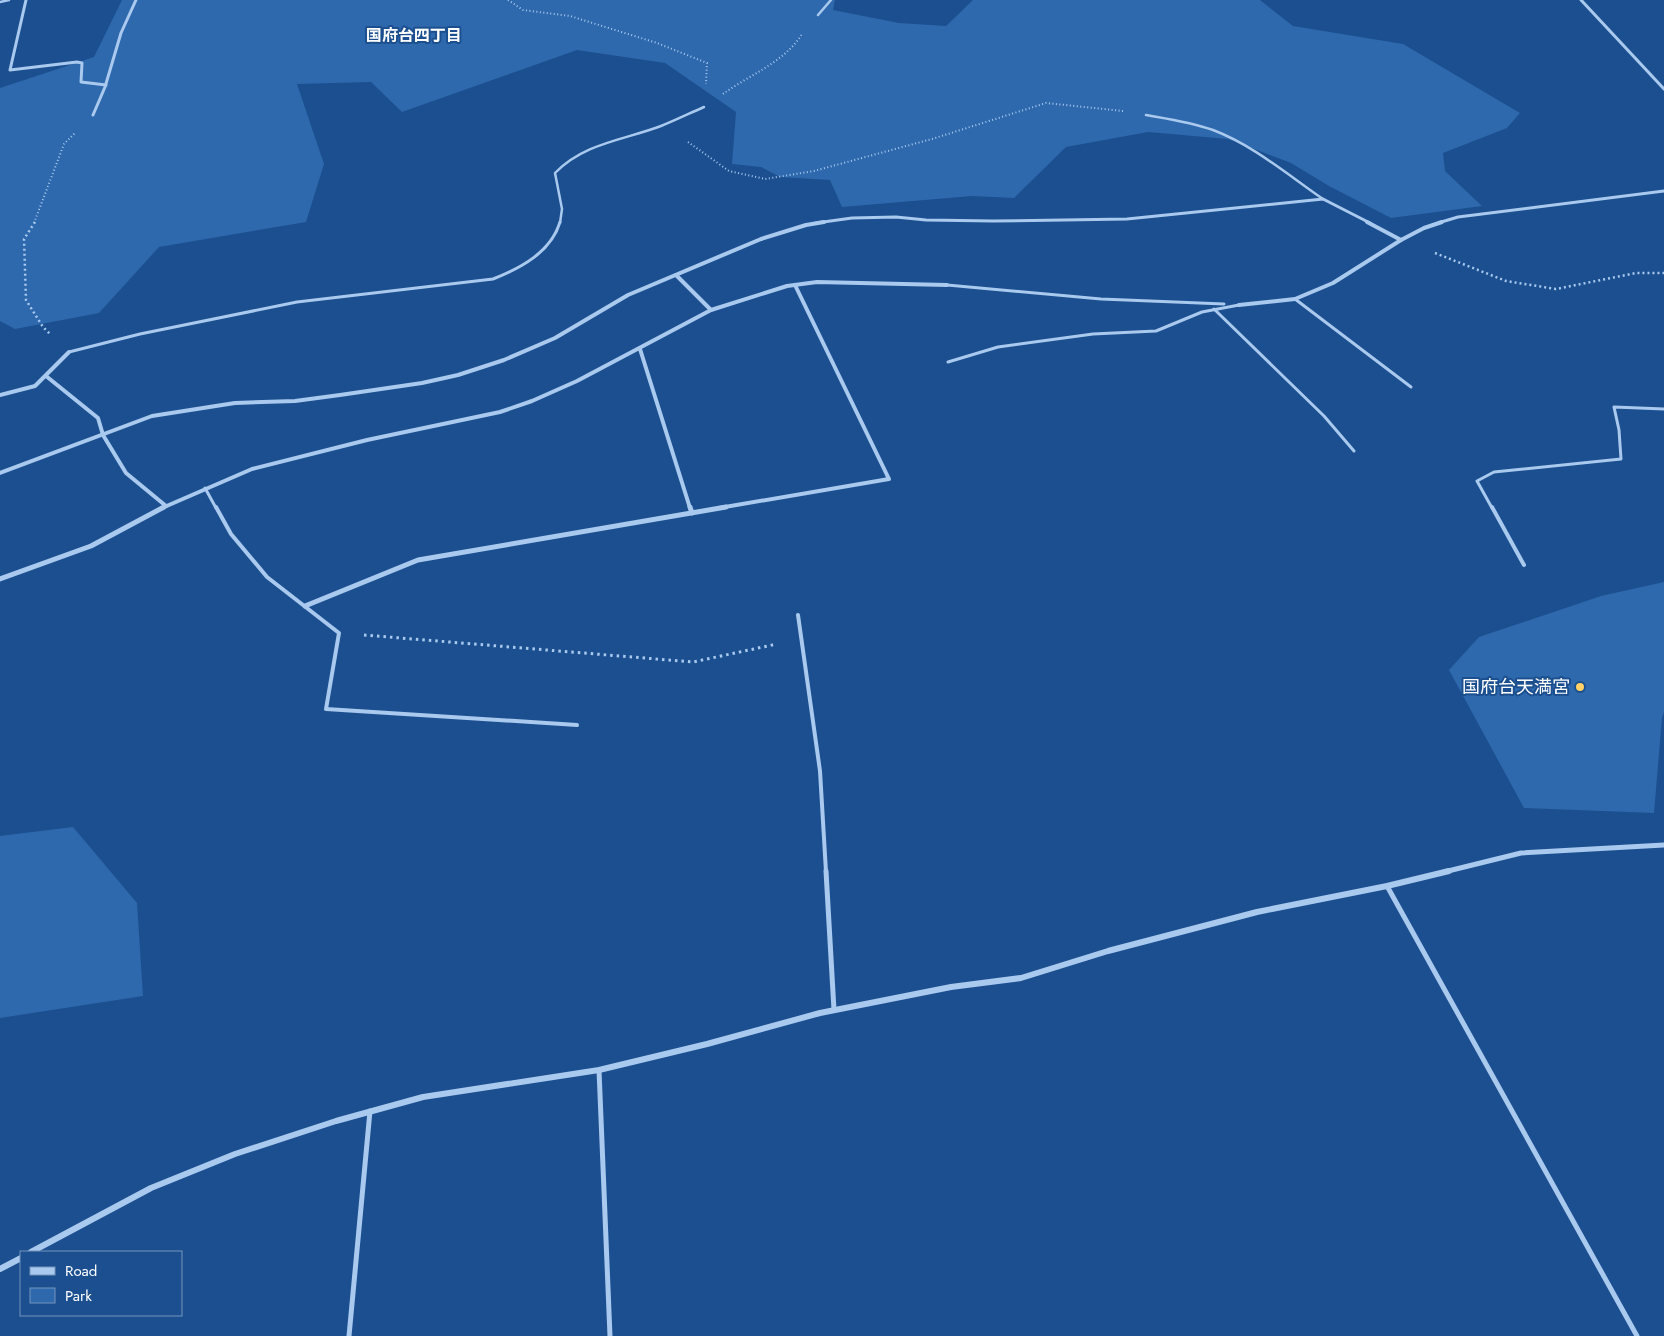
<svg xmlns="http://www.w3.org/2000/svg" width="1664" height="1336" viewBox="0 0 1664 1336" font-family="Jost,'Noto Sans JP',sans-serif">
	<rect width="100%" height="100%" fill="#1b4f8f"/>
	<g fill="#2e69ad">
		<path d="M 122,0 L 835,0 L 833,10 L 899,23 L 946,26 L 973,0 L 1260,0 L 1293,26 L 1403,44 L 1520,113 L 1507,128 L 1443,153 L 1445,171 L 1482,206 L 1391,218 L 1329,186 L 1291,163 L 1228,139 L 1148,132 L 1066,147 L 1014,198 L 972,196 L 842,207 L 830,180 L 780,177 L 761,167 L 732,164 L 736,112 L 665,63 L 577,50 L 402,112 L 371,82 L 297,84 L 324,164 L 306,222 L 159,247 L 99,313 L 15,329 L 0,321 L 0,88 L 94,57 Z"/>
		<path d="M 1664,582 L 1664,712 L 1662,718 L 1654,813 L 1524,808 L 1449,670 L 1479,637 L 1601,596 Z"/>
		<path d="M 73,827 L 137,903 L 143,996 L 0,1018 L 0,836 Z"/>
	</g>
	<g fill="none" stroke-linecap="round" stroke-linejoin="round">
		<g stroke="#a9c9ee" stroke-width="2" stroke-dasharray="1 2.5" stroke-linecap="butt">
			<path d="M 508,0 L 523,10 L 570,16 L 657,43 L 707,63 L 706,84"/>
			<path d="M 723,94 C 749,75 785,62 802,34"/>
			<path d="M 688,142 L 729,171 L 765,179 L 814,171 L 932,139 L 1046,103 L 1123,111"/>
			<path d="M 34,223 L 64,144 L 76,132"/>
		</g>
		<g stroke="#a9c9ee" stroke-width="2.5" stroke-dasharray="2 3" stroke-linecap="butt">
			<path d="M 35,222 L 24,239 L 26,300 L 43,327 L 51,335"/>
			<path d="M 1435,253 L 1506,281 L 1556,289 L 1636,273 L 1664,273"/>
		</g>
		<path stroke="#a9c9ee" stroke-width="3" stroke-dasharray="2.5 4" stroke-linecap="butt" d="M 364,635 L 693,662 L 777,644"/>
		<g stroke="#a9c9ee" stroke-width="2.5">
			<path d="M 0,2 L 9,0"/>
			<path d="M 818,15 L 831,0"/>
			<path d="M 1146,115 C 1169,119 1191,122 1213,130 C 1253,145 1288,175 1323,199"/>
			<path d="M 560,223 L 562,209 L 555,173 C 584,143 624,140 661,126 C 676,120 690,113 704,107"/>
		</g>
		<g stroke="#a9c9ee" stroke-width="3">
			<path d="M 947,285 L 1101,299 L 1224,304"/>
			<path d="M 1295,299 L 1411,387"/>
			<path d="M 1214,309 L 1324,416 L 1354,451"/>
			<path d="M 69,352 L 140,334 L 297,302 L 493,279 C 521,268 551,252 560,222"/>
			<path d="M 948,362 L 998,347 L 1093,334 L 1156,331 L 1202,312 L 1239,305"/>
			<path d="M 205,488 L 216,508"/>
			<path d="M 1492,508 L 1477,481 L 1494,472 L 1621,459 L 1619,430 L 1614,407 L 1664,409"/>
		</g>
		<g stroke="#a9c9ee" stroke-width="4">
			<path d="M 216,507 L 231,534 L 267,577 L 339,633 L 326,709 L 577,725"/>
			<path d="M 1492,507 L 1524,565"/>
			<path d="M 798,615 L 820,771 L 826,872"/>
		</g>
		<g stroke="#a9c9ee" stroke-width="5">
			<path d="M 826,871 L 834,1010"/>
			<path d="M 1387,886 L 1637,1336"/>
			<path d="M 599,1070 L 610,1336"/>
			<path d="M 349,1336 L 370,1111"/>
		</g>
		<g stroke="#a9c9ee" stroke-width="3">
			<path d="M 26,0 L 10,70 L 77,62 L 82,63 L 81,82 L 106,85"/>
			<path d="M 1581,0 L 1664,89"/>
			<path d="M 93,115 L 105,87 L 121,33 L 136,0"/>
			<path d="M 816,223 L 852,218 L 896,217 L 926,220 L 993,221 L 1127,219 L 1323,199 L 1370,223"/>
			<path d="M 1438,223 L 1458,217 L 1664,191"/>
		</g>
		<g stroke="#a9c9ee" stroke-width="4">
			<path d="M 1367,222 L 1401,240 L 1424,228 L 1442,222"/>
			<path d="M 676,275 L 711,310"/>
			<path d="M 1239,305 L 1295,299 L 1333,283 L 1401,240"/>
			<path d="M 640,349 L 690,508"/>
			<path d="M 46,376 L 98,418 L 103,435 L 126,473 L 166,506"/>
			<path d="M 0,395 L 35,386 L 69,352"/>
			<path d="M 0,473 L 152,416 L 235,403 L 295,401 L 340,395 L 422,383 L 458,375 L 504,360 L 555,338 L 628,295 L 761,239 L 806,225 L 824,222"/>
			<path d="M 162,508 L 252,469 L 367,440 L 500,412 L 532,401 L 577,381 L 711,310 L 787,286 L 817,282 L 947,285"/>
			<path d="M 719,508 L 889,479 L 795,285"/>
		</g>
		<g stroke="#a9c9ee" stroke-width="5">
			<path d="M 690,507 L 692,513"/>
			<path d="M 0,579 L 91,546 L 164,507"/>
			<path d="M 305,606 L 418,560 L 726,507"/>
			<path d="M 1444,872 L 1521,853 L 1664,845"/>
		</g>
		<g stroke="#a9c9ee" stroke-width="6">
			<path d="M 31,1252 L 151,1188 L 235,1154 L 336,1121 L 423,1097 L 599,1070 L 707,1044 L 820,1013 L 951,987 L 1021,978 L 1108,951 L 1257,912 L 1387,886 L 1449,871"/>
			<path d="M 0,1269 L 21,1258"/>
		</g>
	</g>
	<circle fill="#ffd166" stroke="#1b4f8f" stroke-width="2" cx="1580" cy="687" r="5"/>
	<g text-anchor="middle" stroke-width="4" stroke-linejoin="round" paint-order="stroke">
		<g font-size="16" font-weight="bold" fill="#fff" stroke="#1b4f8f">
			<text x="414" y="41">国府台四丁目</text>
		</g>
		<g font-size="18" fill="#fff" stroke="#1b4f8f" text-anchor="end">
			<text x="1570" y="693">国府台天満宮</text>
		</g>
	</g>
	<rect x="20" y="1251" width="162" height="65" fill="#1b4f8f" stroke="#7695bc"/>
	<rect x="30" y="1267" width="25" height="8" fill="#a9c9ee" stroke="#7695bc"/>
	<text x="65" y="1276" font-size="15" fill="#ffffff">Road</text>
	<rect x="30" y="1288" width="25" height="15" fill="#2e69ad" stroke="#7695bc"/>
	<text x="65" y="1301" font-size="15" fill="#ffffff">Park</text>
</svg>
